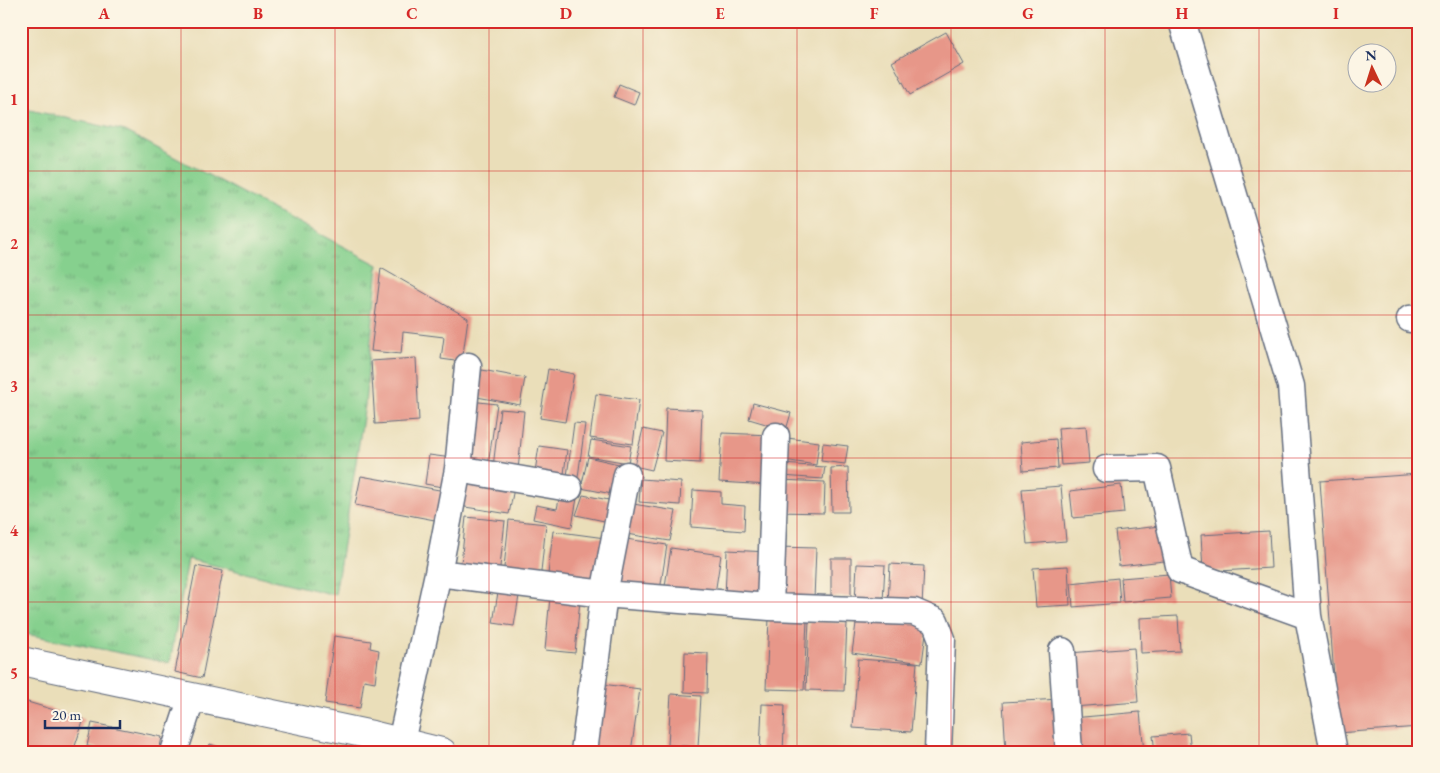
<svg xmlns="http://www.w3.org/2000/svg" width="1440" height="773" font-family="'EB Garamond',serif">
<defs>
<pattern id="grass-tufts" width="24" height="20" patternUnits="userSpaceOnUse" patternTransform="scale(1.25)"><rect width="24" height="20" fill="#86d08e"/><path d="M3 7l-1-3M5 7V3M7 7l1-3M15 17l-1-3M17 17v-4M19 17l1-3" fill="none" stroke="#6da977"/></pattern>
</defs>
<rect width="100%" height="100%" fill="#fcf5e5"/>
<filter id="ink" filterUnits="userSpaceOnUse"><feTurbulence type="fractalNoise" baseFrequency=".02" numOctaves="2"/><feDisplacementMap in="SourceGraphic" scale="10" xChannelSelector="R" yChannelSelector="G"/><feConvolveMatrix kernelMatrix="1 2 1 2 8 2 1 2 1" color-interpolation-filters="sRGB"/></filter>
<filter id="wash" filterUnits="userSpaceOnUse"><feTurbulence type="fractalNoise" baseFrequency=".0096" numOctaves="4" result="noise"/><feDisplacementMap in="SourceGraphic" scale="20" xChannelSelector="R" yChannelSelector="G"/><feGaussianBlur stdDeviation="1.12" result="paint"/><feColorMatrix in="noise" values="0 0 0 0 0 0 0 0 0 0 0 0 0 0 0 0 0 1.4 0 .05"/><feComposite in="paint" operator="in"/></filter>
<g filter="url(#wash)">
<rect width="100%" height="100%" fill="#eadeb9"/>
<path fill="url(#grass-tufts)" stroke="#508076" d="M21,108L125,131L378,265L365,405L335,595L188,559L170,663L21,633Z"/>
<g id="blocks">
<path fill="#e79789" d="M946,32L964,64L910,95L892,62Z
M619,84L639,92L634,105L614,97Z
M381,268L468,318L462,362L441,359L444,337L403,332L401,354L371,351Z
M416,358L419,421L375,424L371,361Z
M548,369L574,374L565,422L540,418Z
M482,370L525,378L520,405L477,397Z
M596,394L639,400L633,444L590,438Z
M470,401L497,404L488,466L462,462Z
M753,403L791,413L786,430L749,419Z
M666,408L702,410L700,463L664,461Z
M500,409L524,411L518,470L493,467Z
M574,423L585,424L577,485L566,484Z
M1086,426L1089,463L1061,465L1058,428Z
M643,429L662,433L652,470L634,466Z
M722,433L771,435L769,485L719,482Z
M787,438L819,442L816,465L784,460Z
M1056,439L1058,468L1023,471L1021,442Z
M591,440L631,446L628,463L588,456Z
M823,443L848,446L845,464L821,461Z
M539,446L567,450L563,482L534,478Z
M429,455L452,458L448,488L425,484Z
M588,457L623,465L617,495L581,488Z
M782,464L825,467L823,479L782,476Z
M848,467L849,512H832L831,468Z
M1419,474V727L1338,733L1320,481Z
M361,476L445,491L440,521L355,505Z
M463,479L514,488L509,514L459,506Z
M641,479L681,482L680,505L639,502Z
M780,480L825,482L824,513L779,512Z
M1121,485L1124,513L1073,518L1070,491Z
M1061,486L1066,541L1027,544L1022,489Z
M693,490L721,492V504L745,506L744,531L691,527Z
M560,495L577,498L572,527L533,519L536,505L557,509Z
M583,495L614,501L609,522L576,515Z
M627,503L676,511L670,541L621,533Z
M466,517L505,521L499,576L460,572Z
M509,520L546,524L540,581L503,577Z
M1160,526L1164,561L1119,566L1115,531Z
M553,531L605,538L598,589L547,583Z
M1269,531L1271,568L1203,572L1201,535Z
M619,538L667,545L659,597L612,590Z
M777,547L816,548L814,599L776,598Z
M671,548L721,555L714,600L664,592Z
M727,550L769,552L767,599L725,597Z
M831,558H851V597H831Z
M857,564L885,565L883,602L855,601Z
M890,564L924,566L922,606L888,604Z
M196,566L223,571L202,678L175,672Z
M1068,566L1070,605L1036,607L1033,568Z
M1169,574L1171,598L1123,602L1121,578Z
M1118,578L1120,603L1073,607L1071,583Z
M499,586L520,590L514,626L493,623Z
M550,597L580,600L575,653L545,650Z
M857,616L927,625L922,663L852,653Z
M1178,616L1180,651L1141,653L1140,618Z
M769,618L807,619L804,690L766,689Z
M809,621L847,623L844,691L806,690Z
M334,636L371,641L370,648L379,650L375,682L364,680L360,708L325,703Z
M1134,648L1138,702L1073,707L1069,653Z
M685,652L708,653L707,693L684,692Z
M858,659L917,663L911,732L853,728Z
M602,684L640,689L631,752H592Z
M671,694L701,696L698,747L668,745Z
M1061,699L1064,752H1006L1003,702Z
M21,700L84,719L73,752H21Z
M762,704L785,705L783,752H760Z
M1140,712L1144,752H1075L1072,718Z
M92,723L162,737L159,752H115L87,746Z
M1189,733L1191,752H1155L1153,736Z
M210,744L230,751V752H207Z"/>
</g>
</g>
<g filter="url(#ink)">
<use href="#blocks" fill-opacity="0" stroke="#636c7e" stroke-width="1"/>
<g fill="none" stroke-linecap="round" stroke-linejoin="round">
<defs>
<path id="minor" d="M1182,21L1291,386L1308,616L1334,752
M1410,319L1419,318
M458,469L569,488
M1106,469L1157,468L1180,570L1308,616
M438,573L604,594L770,607L914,612L935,621L942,639L938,752
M770,607L776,436
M1062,651L1069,752
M401,742L438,573L458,469L468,366
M174,752L192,697
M584,752L604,594L627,475"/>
<path id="tertiary" d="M21,661L372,735L442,752"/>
</defs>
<use href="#minor" stroke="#636c7e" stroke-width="29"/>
<use href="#tertiary" stroke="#636c7e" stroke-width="30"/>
<use href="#minor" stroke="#fff" stroke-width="26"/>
<use href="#tertiary" stroke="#fff" stroke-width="28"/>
</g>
</g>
<path fill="none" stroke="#d62828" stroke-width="1" stroke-opacity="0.55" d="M181,21V752M335,21V752M489,21V752M643,21V752M797,21V752M951,21V752M1105,21V752M1259,21V752M21,171H1419M21,315H1419M21,458H1419M21,602H1419"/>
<rect width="1440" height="773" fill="none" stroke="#fcf5e5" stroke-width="55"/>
<g transform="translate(1372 68) rotate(356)"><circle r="24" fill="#fcf5e5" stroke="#a2a6af"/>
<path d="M0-4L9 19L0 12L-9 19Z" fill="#c8321e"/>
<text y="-8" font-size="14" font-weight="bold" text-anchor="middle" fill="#1b2f5e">N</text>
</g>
<path d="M45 720v8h75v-8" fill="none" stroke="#1b2f5e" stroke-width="2.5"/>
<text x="52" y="720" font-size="15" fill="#1b2f5e" stroke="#fcf5e5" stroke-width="4" paint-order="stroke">20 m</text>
<rect x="28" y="28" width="1384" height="718" fill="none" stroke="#d62828" stroke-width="2"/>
<g font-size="16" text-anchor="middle" font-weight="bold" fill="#d62828">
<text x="104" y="19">A</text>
<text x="258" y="19">B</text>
<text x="412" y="19">C</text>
<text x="566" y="19">D</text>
<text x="720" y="19">E</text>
<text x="874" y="19">F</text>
<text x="1028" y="19">G</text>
<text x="1182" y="19">H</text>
<text x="1336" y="19">I</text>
<text x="14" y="105">1</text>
<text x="14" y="249">2</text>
<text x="14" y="392">3</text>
<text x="14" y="536">4</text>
<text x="14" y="679">5</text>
</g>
</svg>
